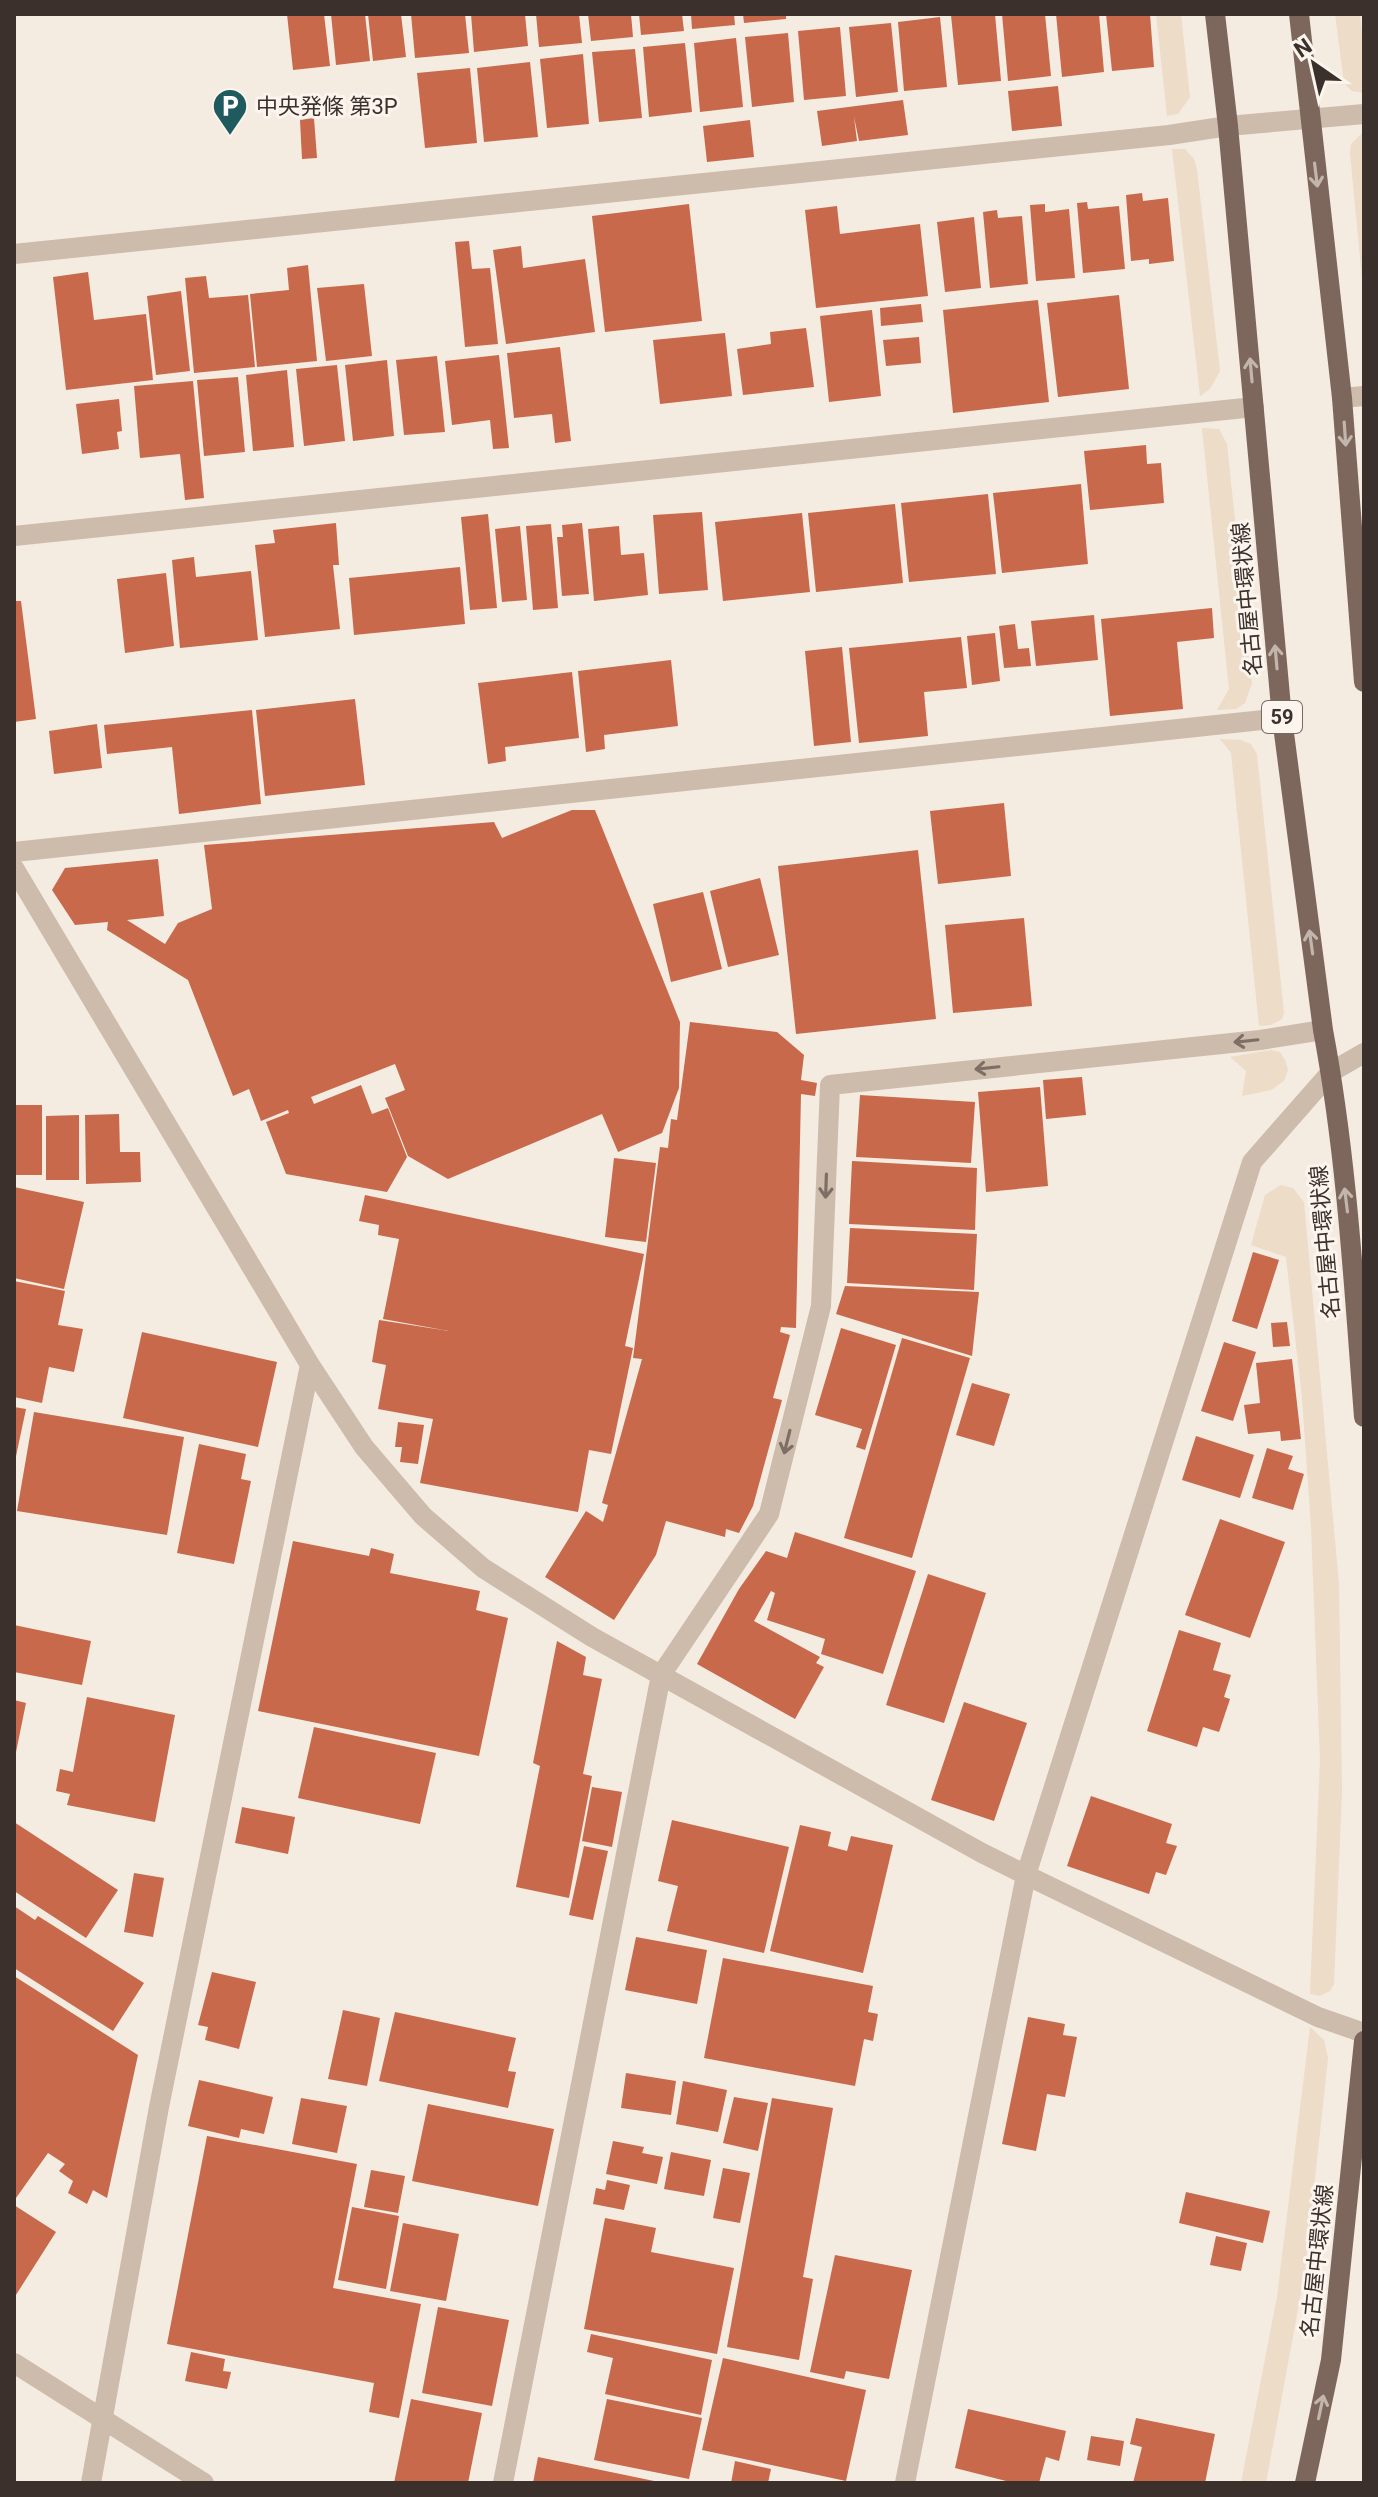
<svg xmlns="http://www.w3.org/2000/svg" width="1378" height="2497" font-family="Roboto,'Noto Sans JP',sans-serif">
<rect width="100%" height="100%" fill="#f4ebe1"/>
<path fill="#ecdcc8" d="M1156,14H1181L1190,97L1178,114L1167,116Z
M1335,14H1360L1364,53V93L1352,91L1344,83Z
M1364,131V299L1350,153L1351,144Z
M1172,149H1185L1194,159L1197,169L1220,371L1210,389L1200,396Z
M1202,428L1219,429L1227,444L1252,683L1245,703L1236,709L1217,710L1229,689Z
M1220,739L1241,740L1251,744L1257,754L1284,1013L1282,1019L1271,1025L1259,1026L1231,753Z
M1271,1050L1280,1052L1285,1060L1288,1070L1284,1081L1271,1090L1242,1096L1246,1071L1230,1057Z
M1281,1185L1293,1188L1304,1202L1339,1584L1342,1791L1334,1984L1330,1991L1320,1996L1310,1994L1320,1760L1311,1527L1302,1398L1286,1257L1251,1245L1265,1195Z
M1310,2027L1324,2040L1328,2058L1305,2271L1266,2483H1241L1277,2297Z"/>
<path fill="#c8694b" d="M287,14H324L330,66L293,70Z
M331,14H365L370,61L336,65Z
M368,14H401L406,57L373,61Z
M411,14H465L469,53L415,58Z
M471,14H525L528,46L474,52Z
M536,14H579L582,43L539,47Z
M588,14H631L633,37L591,41Z
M639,14H682L684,31L641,35Z
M691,14H734L735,25L692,29Z
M743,14H786V19L744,23Z
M995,14L1001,81L958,85L951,15Z
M1002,14H1045L1051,76L1008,81Z
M1056,14H1099L1104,72L1062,77Z
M1106,14H1150L1154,67L1112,71Z
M940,17L947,87L904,91L898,22Z
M891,23L898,92L856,97L849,27Z
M840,27L846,96L804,100L798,31Z
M788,33L794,102L752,107L745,37Z
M736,38L743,107L700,112L694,43Z
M685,43L692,112L649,117L643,47Z
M635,49L642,118L599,122L592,52Z
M583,54L589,124L547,128L540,59Z
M530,62L538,137L484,142L477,68Z
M470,68L477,143L425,148L417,73Z
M1058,86L1062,126L1012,131L1008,91Z
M903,100L908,135L859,141L854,117L857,141L822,146L817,111Z
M314,118L317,158L302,159L300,120Z
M750,120L754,157L707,162L703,126Z
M1142,193L1143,201L1168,198L1174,261L1149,264V259L1131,261L1126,195Z
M1087,202L1088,209L1119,206L1125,269L1083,273L1077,203Z
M689,204L702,321L605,332L592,216Z
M1045,204V212L1069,209L1075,278L1036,281L1030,205Z
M837,206L840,234L920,224L928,296L816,308L805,210Z
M997,210L998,218L1022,216L1028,284L990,288L983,212Z
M974,217L981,288L945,292L937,222Z
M469,241L472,269L490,268L498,344L465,347L455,242Z
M521,246L523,268L585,259L595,332L506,344L493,250Z
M308,265L317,361L257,367L250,294L289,290L287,268Z
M88,272L94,320L146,314L153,380L66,390L53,277Z
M206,276L209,298L248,295L255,367L194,373L185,278Z
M364,284L372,356L326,361L317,288Z
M181,291L190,371L156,375L147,296Z
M1119,295L1129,389L1058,397L1047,303Z
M1038,300L1049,402L953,413L943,310Z
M921,304L923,322L881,326L880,308Z
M872,310L881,396L829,402L820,316Z
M806,328L814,387L743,395L737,349L771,344L770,332Z
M725,333L732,396L660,404L653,340Z
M919,337L921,363L886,366L883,340Z
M560,347L571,441L555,443L552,414L514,418L507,353Z
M499,355L509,448L493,449L490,420L452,425L445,361Z
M437,356L445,432L404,435L396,360Z
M387,360L394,436L353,441L345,365Z
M337,365L345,441L304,446L296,369Z
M287,370L294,447L253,451L246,375Z
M238,377L245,452L204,456L197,380Z
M193,381L204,498L185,500L180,454L140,458L134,386Z
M119,399L122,431L117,432L119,449L82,454L76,404Z
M1146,445L1147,464L1161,463L1164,503L1090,510L1084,451Z
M1081,484L1088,564L1002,573L993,493Z
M988,494L996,574L909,582L901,503Z
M895,504L903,583L816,592L808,513Z
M702,512L708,590L659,594L653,515Z
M802,513L810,592L723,601L715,522Z
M488,514L497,608L470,610L461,517Z
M336,523L339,565H333L340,629L265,637L255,545L275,543L273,530Z
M582,523L589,594L562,596L557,537H563L562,525Z
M551,524L558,608L533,610L526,526Z
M520,526L527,600L502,602L495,529Z
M619,526L621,555L644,553L648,595L594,601L588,529Z
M194,557L196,577L251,571L258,640L180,648L172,560Z
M460,567L465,624L354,635L349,578Z
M166,573L174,646L125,653L117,579Z
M14,601H21L36,719L14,722Z
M1212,608L1214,638L1177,642L1183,709L1110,716L1101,619Z
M1094,615L1098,660L1036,666L1031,621Z
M1015,624L1018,649L1029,648L1031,666L1004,668L999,626Z
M995,633L1000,681L972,685L967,636Z
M961,637L967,688L924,692L928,736L859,743L849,648Z
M842,647L851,742L814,746L805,651Z
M671,660L678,726L604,735L605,749L586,752L578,671Z
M572,672L579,738L505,747L506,761L488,764L478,683Z
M355,699L365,785L265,796L256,710Z
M252,710L261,804L179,814L172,747L107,754L104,725Z
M97,724L102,768L54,774L49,731Z
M1004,803L1011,876L938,884L930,811Z
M572,810H595L680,1022L679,1088L662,1133L618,1152L602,1114L448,1179L408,1156L385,1098L405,1090L395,1064L311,1097L314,1104L361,1085L372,1114L388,1108L407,1157L387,1192L286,1174L266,1122L289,1113L288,1110L261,1121L249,1089L233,1096L188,980L107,930L108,922L75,925L52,890L65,868L158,859L164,916L127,920L165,944L178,923L212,909L204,845L494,822L502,838Z
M918,850L936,1019L796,1034L778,866Z
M760,878L779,955L728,967L710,891Z
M703,892L722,969L671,982L653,904Z
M1024,918L1032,1006L953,1013L945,925Z
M690,1022L777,1032L804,1055L801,1080L817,1083L815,1096L801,1094L796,1328L781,1327L780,1332L790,1335L773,1398L782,1400L753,1506L739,1533L726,1529L725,1537L666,1521L656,1555L614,1620L545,1577L586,1511L603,1522L608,1505L602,1503L642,1359L633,1358L660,1147L668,1148L671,1119L677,1120Z
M1082,1077L1086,1115L1046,1119L1043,1080Z
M1040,1087L1048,1186L986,1192L978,1092Z
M860,1095L975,1102L971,1163L856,1157Z
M14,1105H42V1175H14Z
M119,1114L120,1152H140L141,1182L86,1184L85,1115Z
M79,1115V1180H46V1116Z
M614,1158L656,1163L646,1242L605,1237Z
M852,1161L977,1168L975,1230L849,1224Z
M14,1187L84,1202L64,1289L14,1278Z
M365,1195L644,1254L625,1346L633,1348L611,1454L589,1450L578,1512L420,1483L433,1419L378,1409L386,1365L372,1362L379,1320L449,1331L383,1319L399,1239L378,1235L379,1225L359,1221Z
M850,1228L977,1234L974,1290L847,1283Z
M1253,1252L1279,1260L1257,1329L1232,1321Z
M14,1281L65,1291L58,1325L83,1329L74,1372L49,1367L42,1403L14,1397Z
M845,1286L979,1292L972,1356L836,1314Z
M1287,1322L1290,1346L1273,1347L1271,1323Z
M841,1328L896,1345L865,1450L856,1447L862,1429L815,1415Z
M142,1332L277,1362L258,1447L123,1418Z
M902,1338L970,1358L912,1558L844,1538Z
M1224,1342L1256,1352L1233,1421L1201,1411Z
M1292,1359L1301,1439L1281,1441L1280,1431L1248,1434L1244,1405L1260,1403L1256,1363Z
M972,1383L1010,1394L994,1446L956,1435Z
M14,1407L26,1409L15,1461H14Z
M34,1412L184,1437L167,1535L17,1511Z
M398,1422L424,1425L418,1464L400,1462L402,1447H395Z
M1196,1436L1254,1455L1240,1498L1182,1480Z
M199,1444L246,1454L241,1479L251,1481L234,1564L177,1553Z
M1267,1448L1293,1456L1288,1469L1304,1474L1293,1510L1252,1498Z
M1220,1519L1285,1542L1250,1638L1185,1615Z
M795,1532L916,1571L883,1674L821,1654L825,1639L767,1620L775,1593L771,1591L754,1621L820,1657L816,1663L824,1667L795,1719L697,1664L739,1589L766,1551L787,1558Z
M293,1541L369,1556L371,1548L394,1554L390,1573L480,1591L476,1610L508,1618L479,1756L258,1711Z
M928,1574L986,1593L944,1723L886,1705Z
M14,1625L91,1641L82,1685L14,1672Z
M1179,1630L1221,1643L1213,1670L1231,1675L1224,1697L1230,1699L1219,1732L1203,1727L1197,1747L1147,1731Z
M557,1641L586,1657L583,1675L602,1679L583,1774L592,1776L569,1898L516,1887L540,1766L533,1763Z
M87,1697L175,1715L155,1822L67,1805L70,1794L56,1791L60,1769L73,1772Z
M14,1700L26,1703L15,1757H14Z
M964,1702L1027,1723L994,1821L931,1800Z
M314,1727L436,1753L420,1824L298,1798Z
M592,1787L622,1792L612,1847L582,1841Z
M1091,1796L1172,1824L1166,1843L1177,1846L1166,1875L1156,1872L1149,1894L1067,1866Z
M242,1807L295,1817L288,1854L235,1843Z
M672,1820L789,1847L764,1953L667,1931L678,1886L658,1881Z
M14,1822L118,1890L86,1938L14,1891Z
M800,1825L831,1832L828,1846L847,1851L851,1836L893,1845L863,1973L770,1951Z
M584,1846L608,1851L593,1920L569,1915Z
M134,1873L164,1878L153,1937L124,1932Z
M14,1906L35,1920L38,1916L144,1983L113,2031L14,1968Z
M636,1937L707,1950L697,2004L625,1990Z
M723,1958L873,1986L868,2012L878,2014L873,2041L864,2039L855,2086L704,2058Z
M212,1972L256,1982L239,2049L205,2040L208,2027L198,2025Z
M14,1976L138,2055L107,2198L93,2190L87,2204L68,2193L73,2181L59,2171L65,2164L48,2153L16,2198L14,2196Z
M343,2010L380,2018L367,2086L328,2079Z
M395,2012L516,2038L508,2071L516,2072L508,2108L379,2081Z
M1028,2017L1065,2024L1063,2035L1077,2037L1065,2097L1047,2094L1036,2151L1002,2144Z
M626,2073L676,2081L671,2115L621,2108Z
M199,2080L273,2097L264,2134L241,2129L239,2138L188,2126Z
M683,2081L727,2090L718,2132L676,2124Z
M734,2097L768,2103L758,2151L723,2143Z
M301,2098L347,2106L337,2153L292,2144Z
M772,2098L833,2108L803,2277L813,2279L799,2360L727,2347Z
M428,2104L554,2129L538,2206L412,2181Z
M207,2136L357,2164L333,2288L421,2304L399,2418L369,2412L374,2383L167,2344Z
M613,2141L644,2147L642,2153L663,2157L657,2184L606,2174Z
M671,2152L711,2160L704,2196L664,2189Z
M723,2168L750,2173L740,2223L713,2218Z
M371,2170L405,2176L398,2213L364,2207Z
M607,2180L630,2185L624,2210L593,2204L596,2188L605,2190Z
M1186,2192L1270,2211L1263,2243L1179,2223Z
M14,2205L56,2232L14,2298Z
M352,2207L399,2216L386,2289L338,2280Z
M605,2218L656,2228L651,2252L734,2268L717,2354L584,2329Z
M403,2223L459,2234L446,2301L390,2291Z
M1216,2236L1247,2243L1241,2271L1210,2265Z
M835,2255L912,2270L889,2379L846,2371L844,2379L810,2372Z
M438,2307L509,2320L492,2406L422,2393Z
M591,2334L712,2360L701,2415L605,2394L613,2358L587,2352Z
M191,2352L225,2359L223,2371L231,2372L227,2389L185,2381Z
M723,2358L866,2390L846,2481L702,2450Z
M411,2399L482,2413L468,2483H394Z
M607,2399L702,2418L689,2479L594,2460Z
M968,2409L1066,2431L1059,2461L1046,2457L1039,2483H1014L955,2468Z
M1136,2418L1215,2434L1205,2483H1133L1142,2447L1130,2444Z
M1091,2436L1124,2441L1120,2466L1087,2460Z
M538,2457L659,2482L658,2483H533Z
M735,2461L771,2469L768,2483H731Z"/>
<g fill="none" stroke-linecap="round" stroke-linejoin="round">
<path stroke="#cdbbac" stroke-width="20" d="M14,254L1169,135L1228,126L1364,114
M1342,398L1364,396
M14,536L1254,407
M14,852L1282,718
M14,868L310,1365L364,1447L423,1516L483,1568L592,1637L982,1853L1026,1875L905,2483
M1364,1053L1331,1072L1252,1162L1026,1875L1318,2017L1364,2033
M14,2363L204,2483
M91,2483L159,2107L310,1365
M503,2483L661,1675L769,1514L821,1306L830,1085L1260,1040L1323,1030"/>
<path stroke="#7d675c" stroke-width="20" d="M1215,14L1228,126L1282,718L1323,1030C1347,1157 1354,1288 1364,1417
M1299,14L1342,398L1364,682
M1305,2483L1331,2360L1364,2041"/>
</g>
<defs><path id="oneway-shaft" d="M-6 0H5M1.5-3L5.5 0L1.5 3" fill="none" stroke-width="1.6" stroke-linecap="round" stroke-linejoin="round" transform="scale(2)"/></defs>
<g stroke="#c2b5ac">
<use href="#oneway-shaft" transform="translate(1316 175) rotate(83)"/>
<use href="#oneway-shaft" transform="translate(1251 370) rotate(-95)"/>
<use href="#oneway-shaft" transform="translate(1345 434) rotate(86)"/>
<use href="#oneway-shaft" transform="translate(1276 657) rotate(-95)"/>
<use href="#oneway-shaft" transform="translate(1311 942) rotate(-98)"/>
<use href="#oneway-shaft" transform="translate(1346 1200) rotate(-97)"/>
<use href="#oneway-shaft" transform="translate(1321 2407) rotate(-78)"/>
</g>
<g stroke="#7d6f65">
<use href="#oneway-shaft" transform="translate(1246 1041) rotate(174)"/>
<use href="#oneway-shaft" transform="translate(987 1068) rotate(174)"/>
<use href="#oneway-shaft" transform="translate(826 1186) rotate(92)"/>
<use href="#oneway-shaft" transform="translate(787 1442) rotate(104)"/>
</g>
<defs>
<symbol id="parking-pin" viewBox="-11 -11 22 30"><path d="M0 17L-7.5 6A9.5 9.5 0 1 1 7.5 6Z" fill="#1f5a5e" stroke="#fbf5ee"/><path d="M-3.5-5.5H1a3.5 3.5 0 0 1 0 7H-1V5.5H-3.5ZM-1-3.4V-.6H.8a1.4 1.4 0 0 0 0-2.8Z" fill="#fff"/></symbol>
</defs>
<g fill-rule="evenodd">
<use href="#parking-pin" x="210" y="86" width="40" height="54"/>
</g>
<g text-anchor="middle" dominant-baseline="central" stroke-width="6" stroke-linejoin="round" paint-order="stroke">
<rect fill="#fbf5ee" stroke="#756b66" stroke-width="2" x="1262" y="701" width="40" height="32" rx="6"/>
<g font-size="20" font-weight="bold" fill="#3b302b">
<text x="1282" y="717">59</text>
</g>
<g font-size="22" fill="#3b302b" stroke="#fbf5ee" text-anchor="start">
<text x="256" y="106">中央発條 第3P</text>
</g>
<g font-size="22" fill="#3b302b" stroke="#fbf5ee">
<text transform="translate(1247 599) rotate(-95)">名古屋中環状線</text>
<text transform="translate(1325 1242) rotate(-95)">名古屋中環状線</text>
<text transform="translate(1317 2261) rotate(-84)">名古屋中環状線</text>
</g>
</g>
<rect width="1378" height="2497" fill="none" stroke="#3b302b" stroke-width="32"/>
<g transform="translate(1314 64) rotate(326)" stroke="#fbf5ee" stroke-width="6" paint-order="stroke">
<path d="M0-6L14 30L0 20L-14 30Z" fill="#3b302b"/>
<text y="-12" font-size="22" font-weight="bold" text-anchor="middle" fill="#3b302b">N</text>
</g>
</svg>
